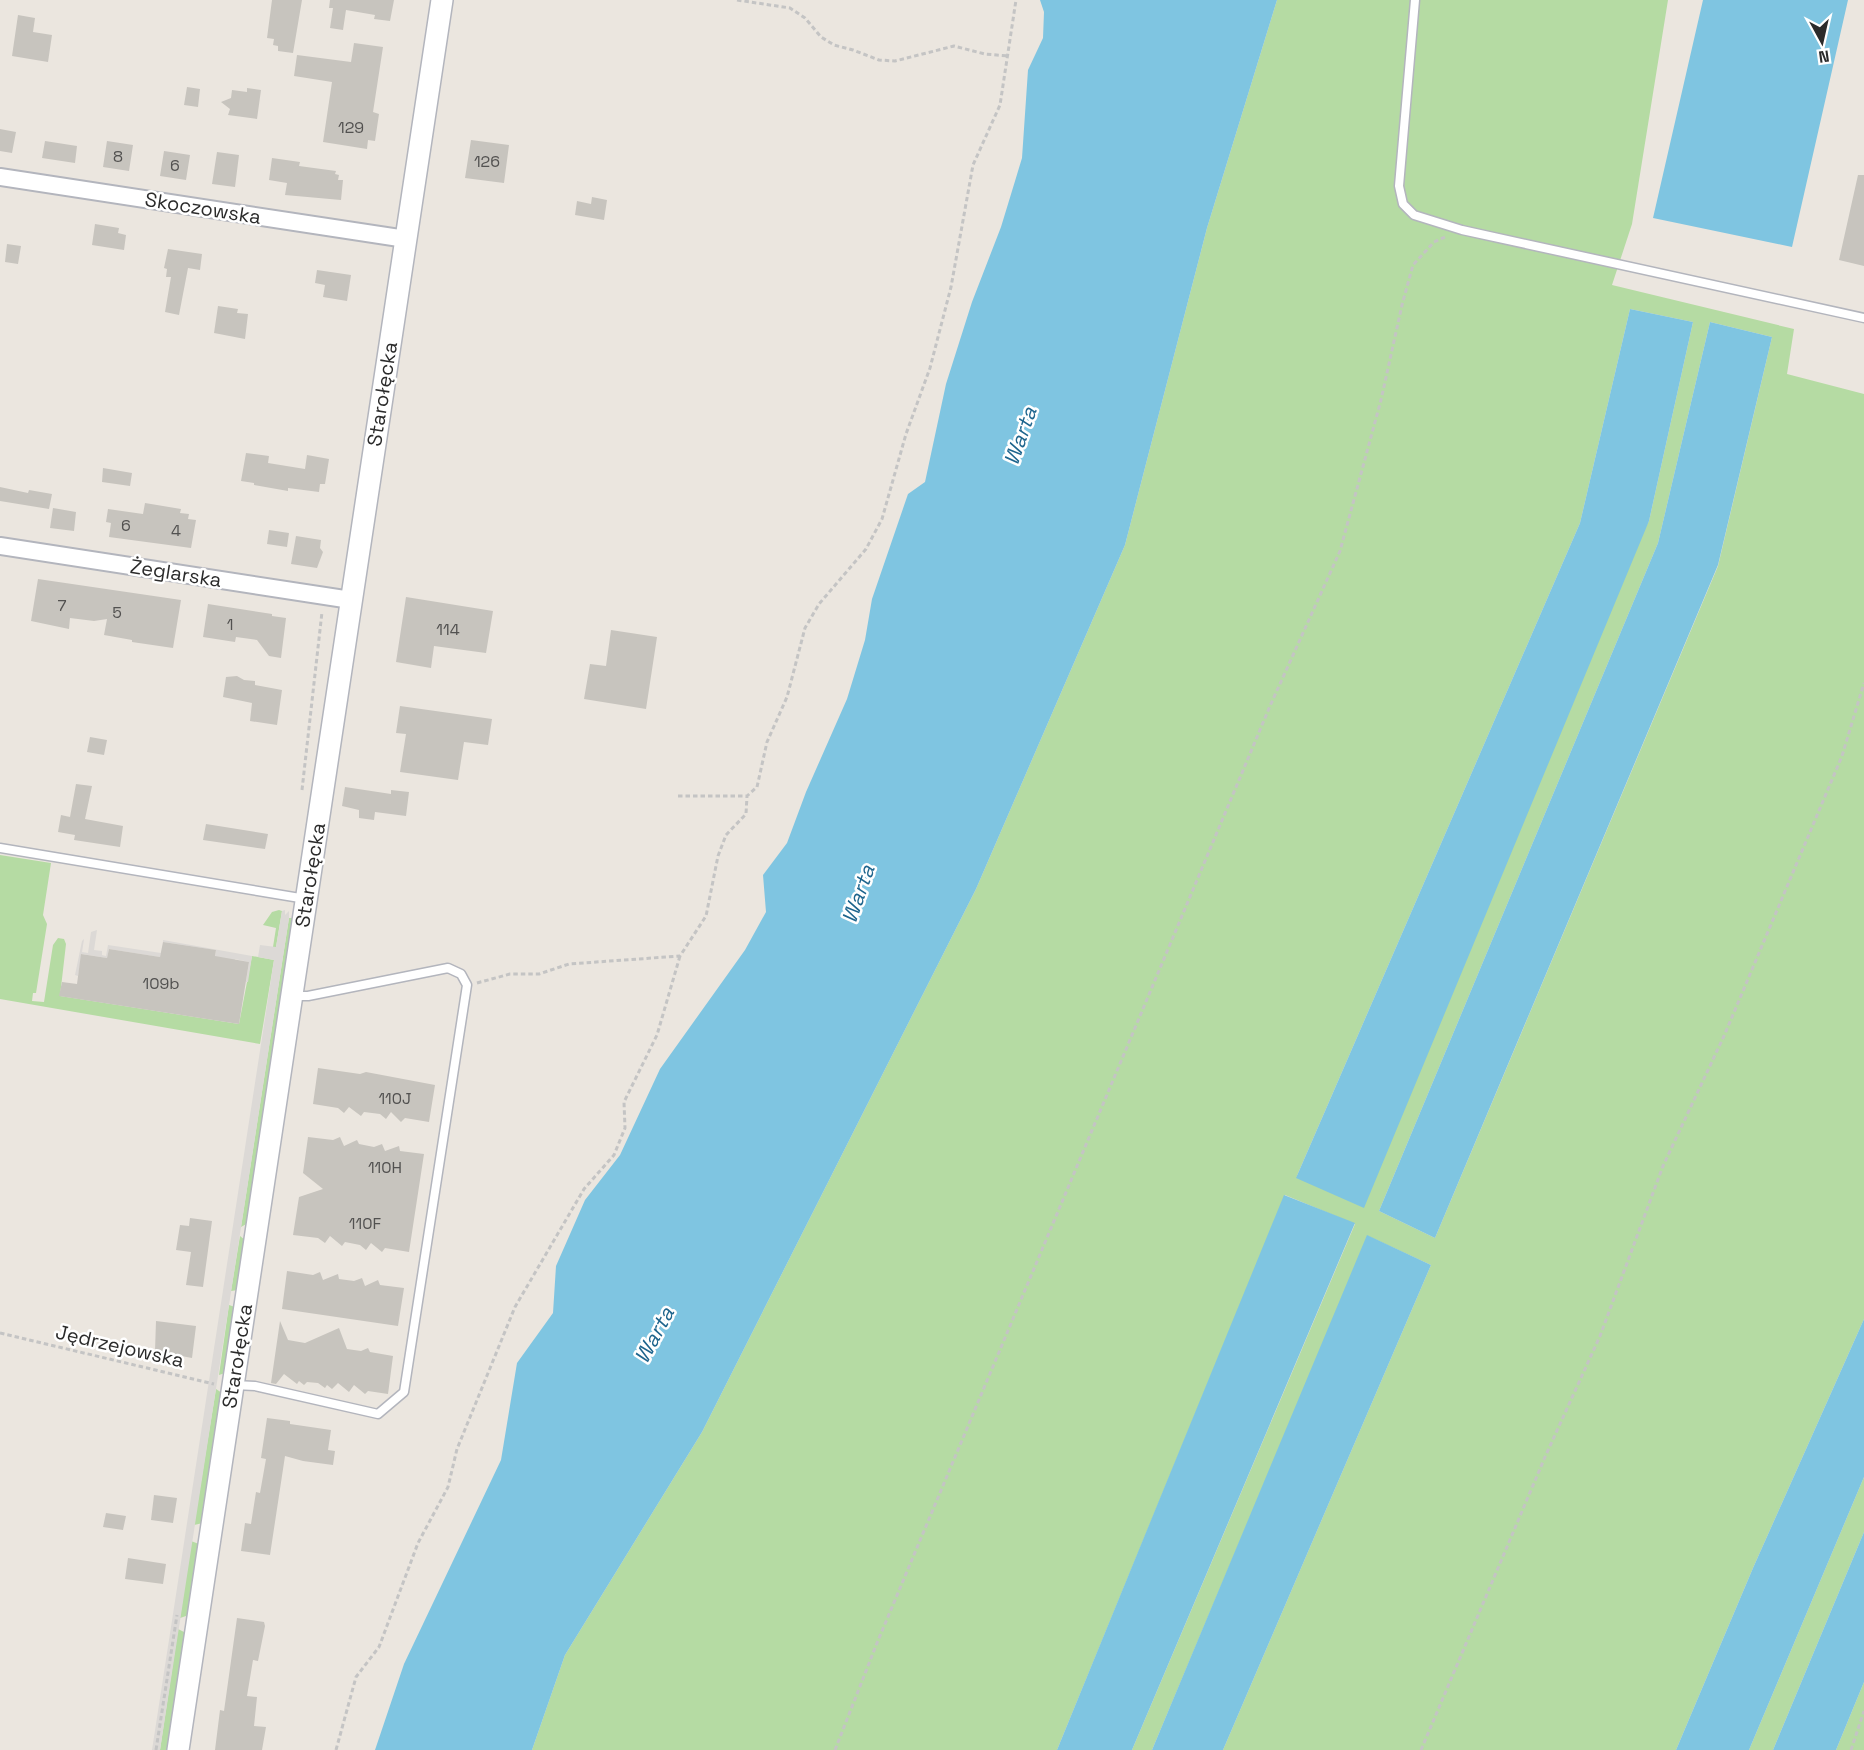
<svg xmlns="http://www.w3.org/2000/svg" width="1864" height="1750" font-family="'Space Grotesk',sans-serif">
<rect width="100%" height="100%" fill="#ebe6df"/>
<path fill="#b5dba3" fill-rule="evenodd" d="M1277,0H1668L1632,224L1612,285L1794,329L1787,374L1864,394V1319L1753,1568L1676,1750H1223L1431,1265L1368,1236L1152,1750H1132L1355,1224L1285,1195L1057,1750H532L565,1655L702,1432L976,889L1125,545L1207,228ZM1630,309L1693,322L1649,521L1296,1178L1580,523ZM1710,322L1772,337L1718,566L1435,1238L1379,1211L1658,543Z
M0,855L51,863L43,915L47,924L36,993H33L32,1001L44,1002L53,945L58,938L64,939L66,944L60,996L239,1024L252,956L274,960L260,1044L0,999Z
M279,910L282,911L276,947H273L276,928L263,925L272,912Z
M289,918H293L248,1223L241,1227Z
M240,1236L245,1240L238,1290L231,1291Z
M229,1305L235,1307L225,1373L219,1375Z
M216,1389L222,1393L203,1523L194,1525Z
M1864,1477V1532L1773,1750H1749Z
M191,1541L199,1544L189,1615L180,1618Z
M178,1629L186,1633L169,1750H160Z
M1864,1682V1750H1836Z"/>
<path fill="#dcd9d6" d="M285,910V915L289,911V918L160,1750H152L274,960L258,957L260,945L276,947L282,911Z
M97,930L94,950L102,951V955L106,956L108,945L161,953L160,957L109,949L107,958L82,954L78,976L75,975L82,941L84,939L82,952L88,953L91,932Z
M163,940L252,956L248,982H246L249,962L235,959L233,968L214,965L216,950L163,942Z"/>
<path fill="#7fc5e1" d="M1040,0H1277L1207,228L1125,545L976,889L702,1432L565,1655L532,1750H375L404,1664L501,1460L517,1363L553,1313L556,1266L585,1200L620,1155L660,1069L745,950L766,912L763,875L787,843L806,792L847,699L865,640L872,599L908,494L925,482L946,384L972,302L1001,227L1022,158L1028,70L1043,38L1044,12Z
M1703,0H1848L1792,247L1653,218Z
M1630,309L1693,322L1649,521L1364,1208L1296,1178L1580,523Z
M1710,322L1772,337L1718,565L1435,1238L1379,1211L1658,543Z
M1284,1195L1355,1223L1132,1750H1057Z
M1367,1235L1431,1265L1223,1750H1152Z
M1864,1319V1477L1749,1750H1676L1753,1568Z
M1864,1532V1682L1836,1750H1773Z"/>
<path fill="#c7c4be" d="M272,0H302L293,53L278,51V46L273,45L274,39L267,38Z
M330,0H394L390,21L374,19L375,15L346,10L343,30L330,28L333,8H329Z
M18,15L35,18L33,32L52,35L48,62L12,56Z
M354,43L383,47L373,112L379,114L375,141L368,140L367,149L323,142L332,82L294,76L297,55L351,62Z
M187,87L200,89L198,107L184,105Z
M247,88L261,90L257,119L228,115L230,109L221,102L231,98L232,90L247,92Z
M0,129L16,132L12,153L0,151Z
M471,140L509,145L504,183L465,178Z
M45,141L77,146L75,163L42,158Z
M107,141L133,145L129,171L103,167Z
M164,151L190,155L186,180L160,176Z
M217,152L239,155L235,187L212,184Z
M272,158L300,162L299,166L336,171L335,174L339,175L338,180H343L341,200L285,195L287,183L269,180Z
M1858,175H1864V266L1839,260Z
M592,197L607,200L604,220L575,215L577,201L591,204Z
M95,224L119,228L118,233L126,235L124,250L92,245Z
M7,244L21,246L18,264L5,262Z
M168,249L202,254L200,270L188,268L179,315L165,312L171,277H166L167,269L164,268Z
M317,270L351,275L347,301L323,297L325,285L315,283Z
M218,306L238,309L237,313L248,314L245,339L214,333Z
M246,453L269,456L268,463L305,469L307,455L329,459L325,484H320L319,492L288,488V491L254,485V483L241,481Z
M103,468L132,473L130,486L102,482Z
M0,487L28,493L29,490L52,494L49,509L0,501Z
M145,503L181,509L180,513L189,514L188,519L196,520L191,548L109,537L111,523L106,522L108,509L143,514Z
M53,508L76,512L74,531L50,528Z
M269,530L289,533L287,547L267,544Z
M296,536L321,540L320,548L323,552L317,568L291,564Z
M38,579L181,600L173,648L132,642V640L104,635L107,619L94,621L70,618L69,629L31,621Z
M406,597L493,611L486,653L434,646L431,668L396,662Z
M208,604L272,614V616L286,618L281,658L269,656L257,640L236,637L235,642L203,637Z
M611,630L657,637L646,709L584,699L590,664L606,666Z
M237,676L244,680L255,681V685L282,690L277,725L250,721L252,703L223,697L226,677Z
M400,706L492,719L488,745L464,742L458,780L400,772L406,734L396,733Z
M90,737L107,740L104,755L87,752Z
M76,784L92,786L85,819L123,826L120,847L74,840L75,835L58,832L61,815L70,817Z
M345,787L391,794V790L409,792L406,816L375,812L374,820L359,818V810L342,806Z
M206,824L268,834L265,849L203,840Z
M163,942L216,950L215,956L249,962L239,1024L59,996L62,982L77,984L81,954L107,958L109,949L160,957Z
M318,1068L360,1074L366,1072L435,1085L429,1122L405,1118L401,1122L391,1112L386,1119L380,1114L364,1112L361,1116L349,1107L344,1113L338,1108L313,1104Z
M308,1137L333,1140L340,1137L344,1146L357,1140L359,1144L374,1147L382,1144L385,1151L399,1146L400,1151L424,1154L409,1252L385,1248L382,1252L371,1243L366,1250L360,1245L345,1242L342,1246L330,1236L325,1243L318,1238L293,1235L299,1197L323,1189L303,1173Z
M190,1218L212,1221L203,1287L186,1285L191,1252L176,1250L180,1225L189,1226Z
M287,1271L313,1275L320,1272L323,1280L338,1274L339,1279L354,1281L362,1278L365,1286L378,1280L380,1285L404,1288L398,1326L282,1309Z
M156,1321L196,1326L192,1358L155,1351Z
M280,1321L288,1340L305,1343L339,1328L347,1349L361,1351L368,1348L370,1352L393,1356L388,1394L368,1391L365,1394L354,1385L349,1392L338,1383L332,1389L327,1385L325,1388L318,1383L307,1382L304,1385L299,1381L297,1384L284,1374L276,1384L271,1383Z
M267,1418L290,1421V1424L331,1430L328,1450L335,1451L333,1465L303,1461L285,1456L270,1555L241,1551L245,1523L251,1524L256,1492L260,1493L266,1459L261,1458Z
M154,1495L177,1498L173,1523L151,1520Z
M106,1513L126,1516L123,1530L103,1527Z
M128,1558L166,1564L163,1584L125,1579Z
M237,1618L264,1622L265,1626L258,1661L253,1660L247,1696L257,1697L254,1726L266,1727L262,1750H215L220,1710L224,1711Z"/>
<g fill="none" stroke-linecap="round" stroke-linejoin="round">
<defs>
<path id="service" d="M1415,0L1399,186L1403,204L1414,215L1462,230L1864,318
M0,848L306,899
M234,1385L255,1386L378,1414L404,1392L467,985L461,974L448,968L308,996H292"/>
<path id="minor" d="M0,177L406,239
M0,546L351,600"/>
<path id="tertiary" d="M178,1750L442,0"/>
</defs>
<use href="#service" stroke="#b3b5bd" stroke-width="11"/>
<use href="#minor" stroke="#b3b5bd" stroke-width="20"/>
<use href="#tertiary" stroke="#b3b5bd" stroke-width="24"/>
<path stroke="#c4c4c4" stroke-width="3" stroke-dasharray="4.5 3" stroke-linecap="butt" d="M737,0L790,8L805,18L821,37L834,45L853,50L879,60L895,61L954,46L985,54L1008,56
M302,790L322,612
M678,796H747L757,787L767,742L787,697L805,628L819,604L866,549L882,519L906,434L930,368L951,287L973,165L1000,105L1016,0
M477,983L510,974H539L569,964L680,956L706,916L718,856L726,835L746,814L747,796
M0,1333L214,1384
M156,1750L177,1615
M336,1750L356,1677L379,1647L418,1543L448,1487L457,1449L515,1307L584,1189L614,1155L625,1128L624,1102L657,1035L680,956
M835,1750L877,1643L1270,706L1340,551L1381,400L1402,305L1413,265L1434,242L1445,237
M1421,1750L1545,1457L1600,1336L1663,1166L1724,1036L1842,756L1864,683
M1851,1750L1864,1711"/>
<use href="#service" stroke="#fff" stroke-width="8"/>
<use href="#minor" stroke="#fff" stroke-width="16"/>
<use href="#tertiary" stroke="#fff" stroke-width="21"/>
</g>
<g text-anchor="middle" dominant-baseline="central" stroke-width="5" stroke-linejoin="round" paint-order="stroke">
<g font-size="16" fill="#525150">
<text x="351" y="127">129</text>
<text x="118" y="156">8</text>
<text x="487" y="161">126</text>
<text x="175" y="165">6</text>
<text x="126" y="525">6</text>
<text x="176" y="530">4</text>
<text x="62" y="605">7</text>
<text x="117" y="612">5</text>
<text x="230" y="624">1</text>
<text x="448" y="629">114</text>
<text x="161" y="983">109b</text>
<text x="395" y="1098">110J</text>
<text x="385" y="1167">110H</text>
<text x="365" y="1223">110F</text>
</g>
<g font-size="20" fill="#2b2b2b" stroke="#fff">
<text transform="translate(203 208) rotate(9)">Skoczowska</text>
<text transform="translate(382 394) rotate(-81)">Starołęcka</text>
<text transform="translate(176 573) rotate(9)">Żeglarska</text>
<text transform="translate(310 875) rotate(-81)">Starołęcka</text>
<text transform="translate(120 1346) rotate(13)">Jędrzejowska</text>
<text transform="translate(237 1356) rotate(-81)">Starołęcka</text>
</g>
<g font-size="21" font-style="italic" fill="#1e658d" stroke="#fff">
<text transform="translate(1020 436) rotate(-71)">Warta</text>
<text transform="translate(858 894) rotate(-71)">Warta</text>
<text transform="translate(654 1335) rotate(-62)">Warta</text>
</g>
</g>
<g transform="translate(1822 42) rotate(172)" stroke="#ffffff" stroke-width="4.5" paint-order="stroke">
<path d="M0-4.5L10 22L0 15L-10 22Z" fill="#2b2b2b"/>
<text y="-9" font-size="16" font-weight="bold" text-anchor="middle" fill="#2b2b2b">N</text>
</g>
</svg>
